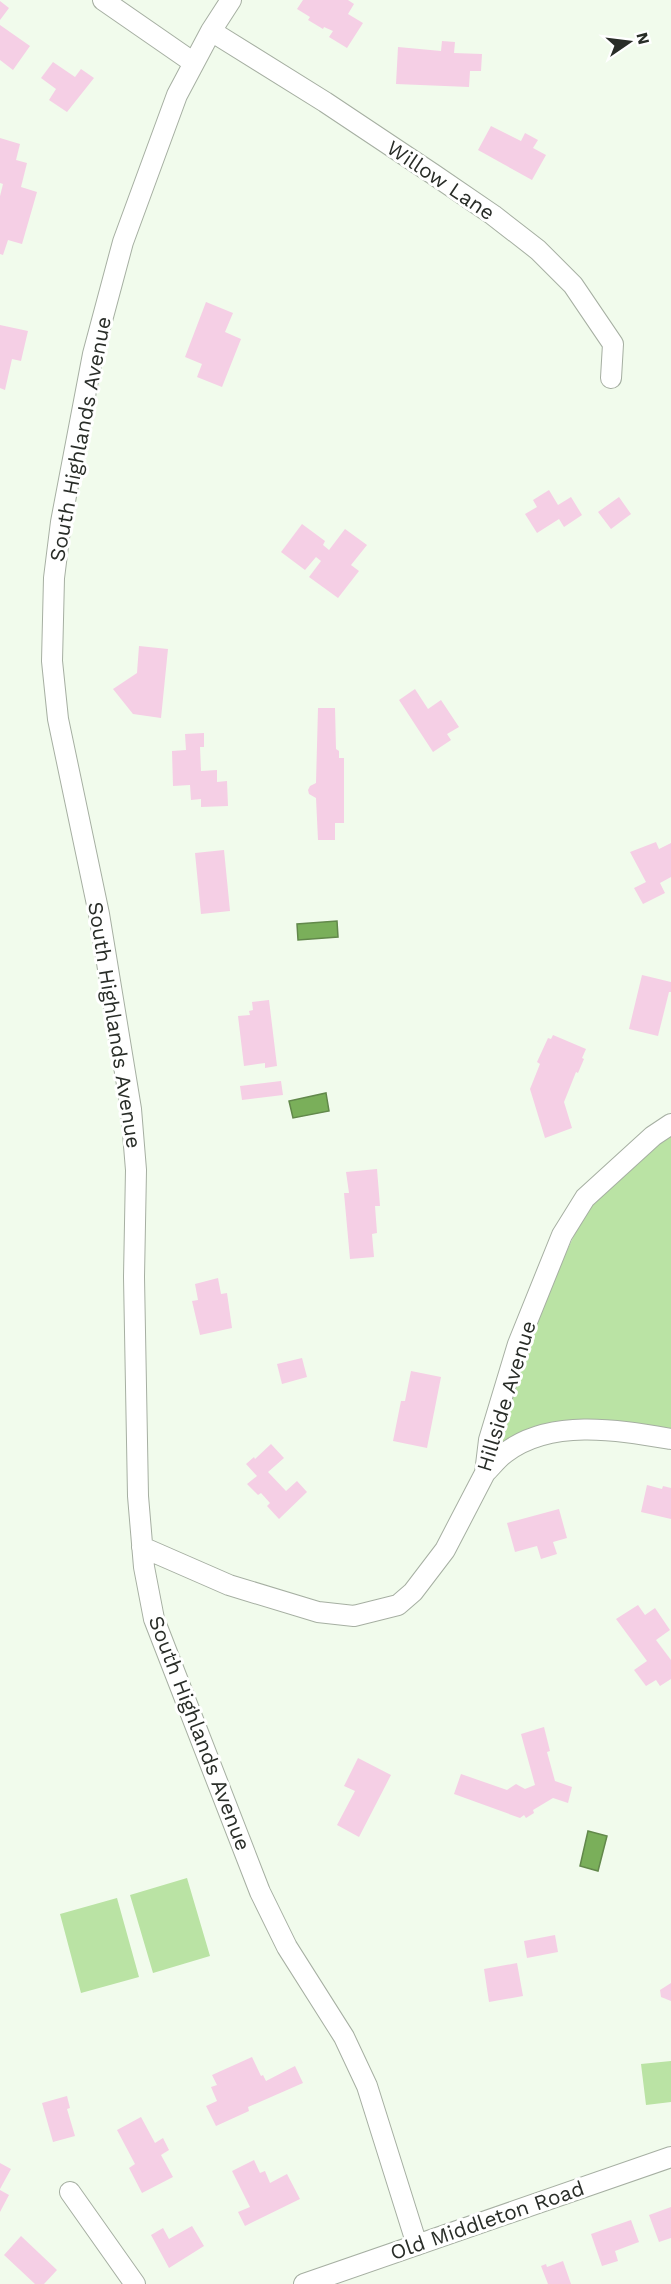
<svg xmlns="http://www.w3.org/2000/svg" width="671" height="2284" font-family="'Work Sans',sans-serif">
<rect width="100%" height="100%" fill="#f1fbec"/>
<path fill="#bae3a4" d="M671,1134V1428L568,1422L494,1455L531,1326L591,1200L634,1160Z
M187,1878L210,1956L153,1973L130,1895Z
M117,1898L139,1977L81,1993L60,1914Z
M671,2061V2102L646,2105L641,2064Z"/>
<path fill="#7aaf5a" stroke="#62884b" stroke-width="1.5" d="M337,921L338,937L298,940L297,924Z
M326,1093L329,1111L293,1118L289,1101Z
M588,1831L607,1836L598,1871L580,1866Z"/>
<path fill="#f5cfe5" d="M303,0H348L354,4L348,14L363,23L347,48L329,37L333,31L324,27L323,29L308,20L310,17L297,9Z
M0,1L9,8L0,20Z
M0,25L30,46L13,70L0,60Z
M442,41L455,42L454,53L482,54L481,71H470L469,87L396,84L398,47L441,51Z
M53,62L75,77L81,69L94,78L67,112L49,100L56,89L41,78Z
M491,126L521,141L525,133L538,140L533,148L546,155L532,180L478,150Z
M0,138L20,144L16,160L27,163L21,187L37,192L22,244L8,240L3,255L0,254V196L3,184L0,183Z
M206,302L233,313L225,332L241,339L222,387L197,377L202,364L185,357Z
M0,325L28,331L21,361L12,359L5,390L0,388Z
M549,490L558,505L571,497L582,515L564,527L559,519L537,533L525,514L537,507L533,500Z
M619,497L631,514L611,529L598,512Z
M302,524L325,541L323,545L329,550L345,529L367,545L351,565L359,571L338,598L309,577L321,561L316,557L305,570L281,552Z
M139,646L168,649L161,718L133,714L113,689L137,673Z
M415,689L428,709L441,700L459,727L447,734L451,740L433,752L399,700Z
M318,708H335L336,749L339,751V758H344V823H335V840H318L316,798L309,794L308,790L310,786L316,783Z
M204,733V747H200L201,771L217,770V782L227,781L228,806L201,807V799L191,800L190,785L173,786L172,751L186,750L185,734Z
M656,842L659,849L671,843V877L660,883L665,893L643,904L634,888L646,882L630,852Z
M224,850L230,911L201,914L195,853Z
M642,975L671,982V992H669L658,1036L629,1029Z
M269,1000L277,1066L265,1068V1063L244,1066L238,1016L250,1015L249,1011L253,1010L252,1002Z
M553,1035L586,1049L582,1058L584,1059L578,1073L576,1072L564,1102L572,1128L545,1138L530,1089L540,1064L537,1062L548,1038L551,1039Z
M281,1081L283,1095L242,1100L240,1086Z
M377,1169L380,1206H375L377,1233L372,1234L374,1257L350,1259L344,1193H349L346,1172Z
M218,1278L221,1294L227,1293L232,1328L200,1335L192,1301L198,1300L195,1284Z
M302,1358L307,1377L282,1384L277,1364Z
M411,1371L441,1377L427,1448L393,1441L401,1401H405Z
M271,1444L284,1458L268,1472L286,1491L297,1481L307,1492L279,1519L267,1506L270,1503L261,1493L258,1495L247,1484L257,1476L246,1464L254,1457L255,1459Z
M647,1485L662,1489L663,1486L671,1488V1519L641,1512Z
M559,1509L567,1538L553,1542L557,1554L541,1559L537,1546L515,1552L507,1523Z
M638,1605L645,1615L655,1608L670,1630L656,1640L671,1660V1679L660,1686L656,1680L646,1686L634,1670L647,1661L616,1619Z
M544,1727L550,1751L547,1752L555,1781L572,1787L568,1803L553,1798L533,1810L534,1813L526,1818L524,1815L520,1818L454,1794L461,1774L507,1790L516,1784L525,1789L535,1785L521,1734Z
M358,1758L391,1775L359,1837L337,1825L355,1791L344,1786Z
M555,1935L558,1952L527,1958L524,1941Z
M517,1963L523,1996L489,2002L484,1969Z
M671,1983V2001L661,1997L660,1990Z
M252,2057L261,2076L263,2075L266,2081L295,2066L303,2083L248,2107L249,2111L216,2126L206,2106L217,2101L211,2087L217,2085L212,2075Z
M67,2096L70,2108L67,2109L75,2136L53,2142L42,2103Z
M141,2117L155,2143L163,2138L169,2150L161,2155L173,2177L142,2193L129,2168L135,2164L117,2130Z
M254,2160L260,2173L265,2171L270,2183L287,2174L300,2199L245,2226L238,2212L250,2207L232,2171Z
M0,2163L11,2169L0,2189Z
M0,2190L9,2195L0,2212Z
M671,2207V2238L659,2242L649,2215Z
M631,2220L639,2242L615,2251L618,2261L602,2266L591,2234Z
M192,2226L204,2246L169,2268L151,2235L163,2228L169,2239Z
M21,2236L57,2270L44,2284H35L4,2255Z
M563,2261L571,2284H548L541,2266L546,2264L547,2267Z"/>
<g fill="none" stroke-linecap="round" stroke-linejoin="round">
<defs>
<path id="minor" d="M103,0L194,63
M231,0L211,31L177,95L123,242L93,354L61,522L54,578L52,661L58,719L99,914L131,1109L136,1170L134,1277L138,1496L144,1567L154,1619L260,1892L287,1947L344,2037L367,2086L417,2245
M211,31L325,102L433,174L493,215L538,250L573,285L613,344L611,378
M485,1473C492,1466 498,1458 505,1453C551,1418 618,1430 671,1439
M142,1547L229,1585L318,1612L354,1616L398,1605L413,1592L445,1550L485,1473L489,1440L518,1344L562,1235L585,1198L653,1136L671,1124
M70,2192L135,2284
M304,2284L671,2157"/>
</defs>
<use href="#minor" stroke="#a6afa2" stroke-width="22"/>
<use href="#minor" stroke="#fff" stroke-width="20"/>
</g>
<g text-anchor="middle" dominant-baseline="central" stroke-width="6" stroke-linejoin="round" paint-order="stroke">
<g font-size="21" fill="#292d28" stroke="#fff">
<text transform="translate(441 180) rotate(34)">Willow Lane</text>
<text transform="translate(80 439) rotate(-79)">South Highlands Avenue</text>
<text transform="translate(115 1025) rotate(81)">South Highlands Avenue</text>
<text transform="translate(506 1396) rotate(-73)">Hillside Avenue</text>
<text transform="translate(200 1733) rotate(69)">South Highlands Avenue</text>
<text transform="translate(487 2220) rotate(-19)">Old Middleton Road</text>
</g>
</g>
<g transform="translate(629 42) rotate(76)" stroke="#ffffff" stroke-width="4.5" paint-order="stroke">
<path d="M0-4.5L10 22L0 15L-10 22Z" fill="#292d28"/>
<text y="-9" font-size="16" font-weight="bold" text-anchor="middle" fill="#292d28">N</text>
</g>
</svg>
